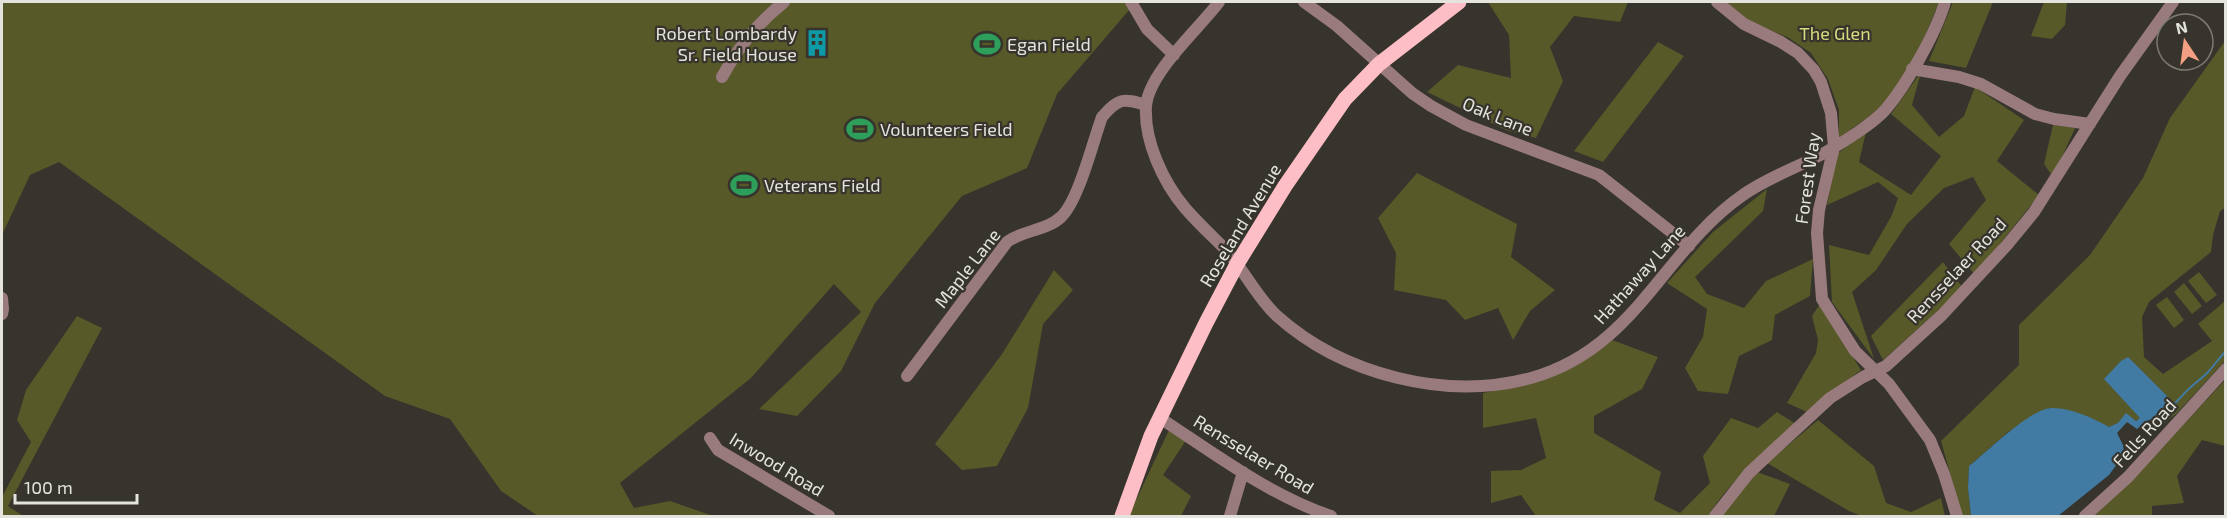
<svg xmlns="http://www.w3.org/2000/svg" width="2227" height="518" font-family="'Exo 2',sans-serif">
<rect width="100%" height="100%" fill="#36342c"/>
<path fill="#575929" d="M2,2H1136L1057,94L1027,168L962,196L875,303L841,371L797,416L759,409L861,312L834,284L751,378L620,483L634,508L670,501L713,516H538L501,491L450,419L385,396L59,162L30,175L2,235Z
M1488,2H1628L1620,22L1574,16L1550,47L1563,81L1536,138L1508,131L1427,92L1458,65L1511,78L1509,35Z
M1726,2H1939C1925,37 1909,75 1883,104C1871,117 1853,127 1839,138V110L1828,79L1811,53L1789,38L1751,22Z
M1953,2H1993L1966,68L1929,61Z
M2044,2H2067L2065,25L2052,39L2031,36Z
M2225,41V208L2220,211L2213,235L2211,252L2149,302L2142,317L2144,357L2163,374L2212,341L2198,324L2225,301V361L2176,414L2159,427L2150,420L2160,414L2104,379L2141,418C2132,424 2119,422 2109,427L2050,408L2008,432L1969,466L1968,488L1971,516H1962L1941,441L2019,365V325L2090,255L2143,178L2170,118Z
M1658,42L1684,56L1603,162L1574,151Z
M1921,72L1912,105L1939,137L1964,116L1975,87L2024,120L1997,161L2039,195L1975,275L1949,244L1986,200L1973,177L1944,188L1907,224L1876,270L1852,292L1874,359L1832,302L1829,245L1869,255L1892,215L1898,198L1878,182L1827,205L1837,154L1866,132L1859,162L1911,195L1941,156L1891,114Z
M2053,125L2075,128L2053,177L2044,164Z
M1417,173L1517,224L1511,257L1555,290L1530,311L1513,340L1498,308L1465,320L1446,300L1394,290L1396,253L1378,218Z
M1767,189L1763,211L1695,277L1707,294L1744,308L1766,281L1813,259L1810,296L1775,315L1772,340L1739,356L1728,394L1698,391L1685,368L1703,337L1707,309L1667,283L1713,232Z
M1943,262L1963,288L1883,360L1871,336Z
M1054,270L1073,290L1043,324L1028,408L997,466L962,470L935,444L1002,354Z
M2199,272L2217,295L2206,303L2188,281Z
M2184,283L2202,306L2192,314L2174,292Z
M2167,297L2184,320L2174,328L2156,305Z
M1820,304L1861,370L1807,412L1787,403L1816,353L1818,340L1812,316Z
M77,316L102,328L8,506L23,516H2V497L31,442L17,420L26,390Z
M1612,340L1658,357L1642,389L1594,416V433L1661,472L1654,500L1680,513L1710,483L1703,456L1731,418L1758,428L1777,412L1796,424C1765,453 1730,480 1708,516H1536L1521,495L1491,503V471L1521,470L1546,458L1536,418L1483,428V393L1529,384L1576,365Z
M2225,380V446L2202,440L2177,476L2184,503L2152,506V516H2094L2132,480Z
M1818,420L1874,466L1886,503L1911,512L1941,498L1945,516H1862L1849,511L1767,463Z
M1170,428L1187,439L1163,475L1191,496L1181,516H1131L1129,515Z
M1757,472L1790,484L1774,516H1721Z"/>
<path fill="#417ba4" d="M2128,357L2170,399C2164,415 2148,419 2137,429L2127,422L2117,433L2123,445L2124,452L2117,464L2109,475L2058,516H1971L1968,488L1969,466C1987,452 2031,408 2052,408C2073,408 2092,418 2109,427L2118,423L2126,413L2136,421L2140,418L2104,379L2121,361Z"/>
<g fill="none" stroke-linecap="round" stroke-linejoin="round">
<path stroke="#417ba4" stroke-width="2" d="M2140,426C2161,423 2168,410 2182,396C2189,387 2199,381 2207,373C2214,366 2219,358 2226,351"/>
<path stroke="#997a7d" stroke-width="12" d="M1131,2L1147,29L1174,55
M1219,2C1198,30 1149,72 1146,106C1144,141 1163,182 1185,208C1197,222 1211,235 1224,248C1244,269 1256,297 1277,316C1343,375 1446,401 1531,378C1636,349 1663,250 1743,195C1768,177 1799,167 1826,152C1842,143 1874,123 1886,109C1907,84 1936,33 1945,2
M1304,2L1337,26L1412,93L1431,106L1466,125L1599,175L1689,246
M1717,2L1744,24L1781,42L1798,53L1814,70L1821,82L1831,113L1834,147L1819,210L1817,233L1822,299L1855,351L1889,384L1930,440L1944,474L1957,516
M1912,69L1959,77L1981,84L2035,114L2054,119L2090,124
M722,77C739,46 757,24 784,2
M2,298L3,309L2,314
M907,376L1007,242C1023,230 1046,231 1061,217C1079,200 1093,141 1102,117C1118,98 1123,98 1146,105
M1160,418C1215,454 1269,495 1331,516
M710,438L718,450L829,516
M1230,516L1243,472
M1715,516L1749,473L1779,445L1830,398L1863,377L1886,366L1942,315L2007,245L2034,212L2120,76L2173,2
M2085,516L2128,477L2226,369"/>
<path stroke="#febec5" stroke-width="15" d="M1122,516L1151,436L1206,323L1237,264L1285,186L1345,99L1379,64L1459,2"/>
</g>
<defs>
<symbol id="building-bare" viewBox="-9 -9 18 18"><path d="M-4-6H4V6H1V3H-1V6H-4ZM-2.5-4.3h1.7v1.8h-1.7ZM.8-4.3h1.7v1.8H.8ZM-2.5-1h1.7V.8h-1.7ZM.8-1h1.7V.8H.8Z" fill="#0f9aa8" stroke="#36342c" stroke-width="2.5" paint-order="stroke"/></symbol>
<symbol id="stadium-bare" viewBox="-9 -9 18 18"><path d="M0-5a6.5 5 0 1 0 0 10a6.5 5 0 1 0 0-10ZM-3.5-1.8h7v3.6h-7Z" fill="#2e9e5b" stroke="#36342c" stroke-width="2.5" paint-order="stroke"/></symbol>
</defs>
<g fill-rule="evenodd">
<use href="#building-bare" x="798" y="24" width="38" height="38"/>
<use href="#stadium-bare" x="968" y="25" width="38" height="38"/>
<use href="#stadium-bare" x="841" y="110" width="38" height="38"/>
<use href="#stadium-bare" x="725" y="166" width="38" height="38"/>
</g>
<g text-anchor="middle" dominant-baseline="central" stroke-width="4.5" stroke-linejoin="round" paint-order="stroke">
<g font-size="18" fill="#e4e3de" stroke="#36342c" text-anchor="start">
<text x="797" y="33" text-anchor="end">Robert Lombardy<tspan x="797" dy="21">Sr. Field House</tspan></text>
<text x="1007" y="44">Egan Field</text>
<text x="880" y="129">Volunteers Field</text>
<text x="764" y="185">Veterans Field</text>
</g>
<g font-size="18" fill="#d7dc7e" stroke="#36342c">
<text x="1835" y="33">The Glen</text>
</g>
<g font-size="18" fill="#e4e3de" stroke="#36342c">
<text transform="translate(1498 116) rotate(22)">Oak Lane</text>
<text transform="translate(1807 178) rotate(-82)">Forest Way</text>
<text transform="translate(1240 225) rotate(-59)">Roseland Avenue</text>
<text transform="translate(967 268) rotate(-52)">Maple Lane</text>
<text transform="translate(1956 270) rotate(-47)">Rensselaer Road</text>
<text transform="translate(1639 274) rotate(-48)">Hathaway Lane</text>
<text transform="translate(2144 433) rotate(-48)">Fells Road</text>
<text transform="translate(1254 454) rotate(31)">Rensselaer Road</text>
<text transform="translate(777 464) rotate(31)">Inwood Road</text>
</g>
</g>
<rect width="2227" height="518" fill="none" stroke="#e4e3de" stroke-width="6"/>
<g transform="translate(2185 42) rotate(347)"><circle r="28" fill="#36342c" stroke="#7c7a73" stroke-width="1.5"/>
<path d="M0-4.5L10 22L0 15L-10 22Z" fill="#f39f83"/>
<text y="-9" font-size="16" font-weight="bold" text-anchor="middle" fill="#e4e3de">N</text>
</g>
<path d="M15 494v9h122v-9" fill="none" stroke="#e4e3de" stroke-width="3"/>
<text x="24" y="494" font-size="18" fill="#e4e3de" stroke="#36342c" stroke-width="4.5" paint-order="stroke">100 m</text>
</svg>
